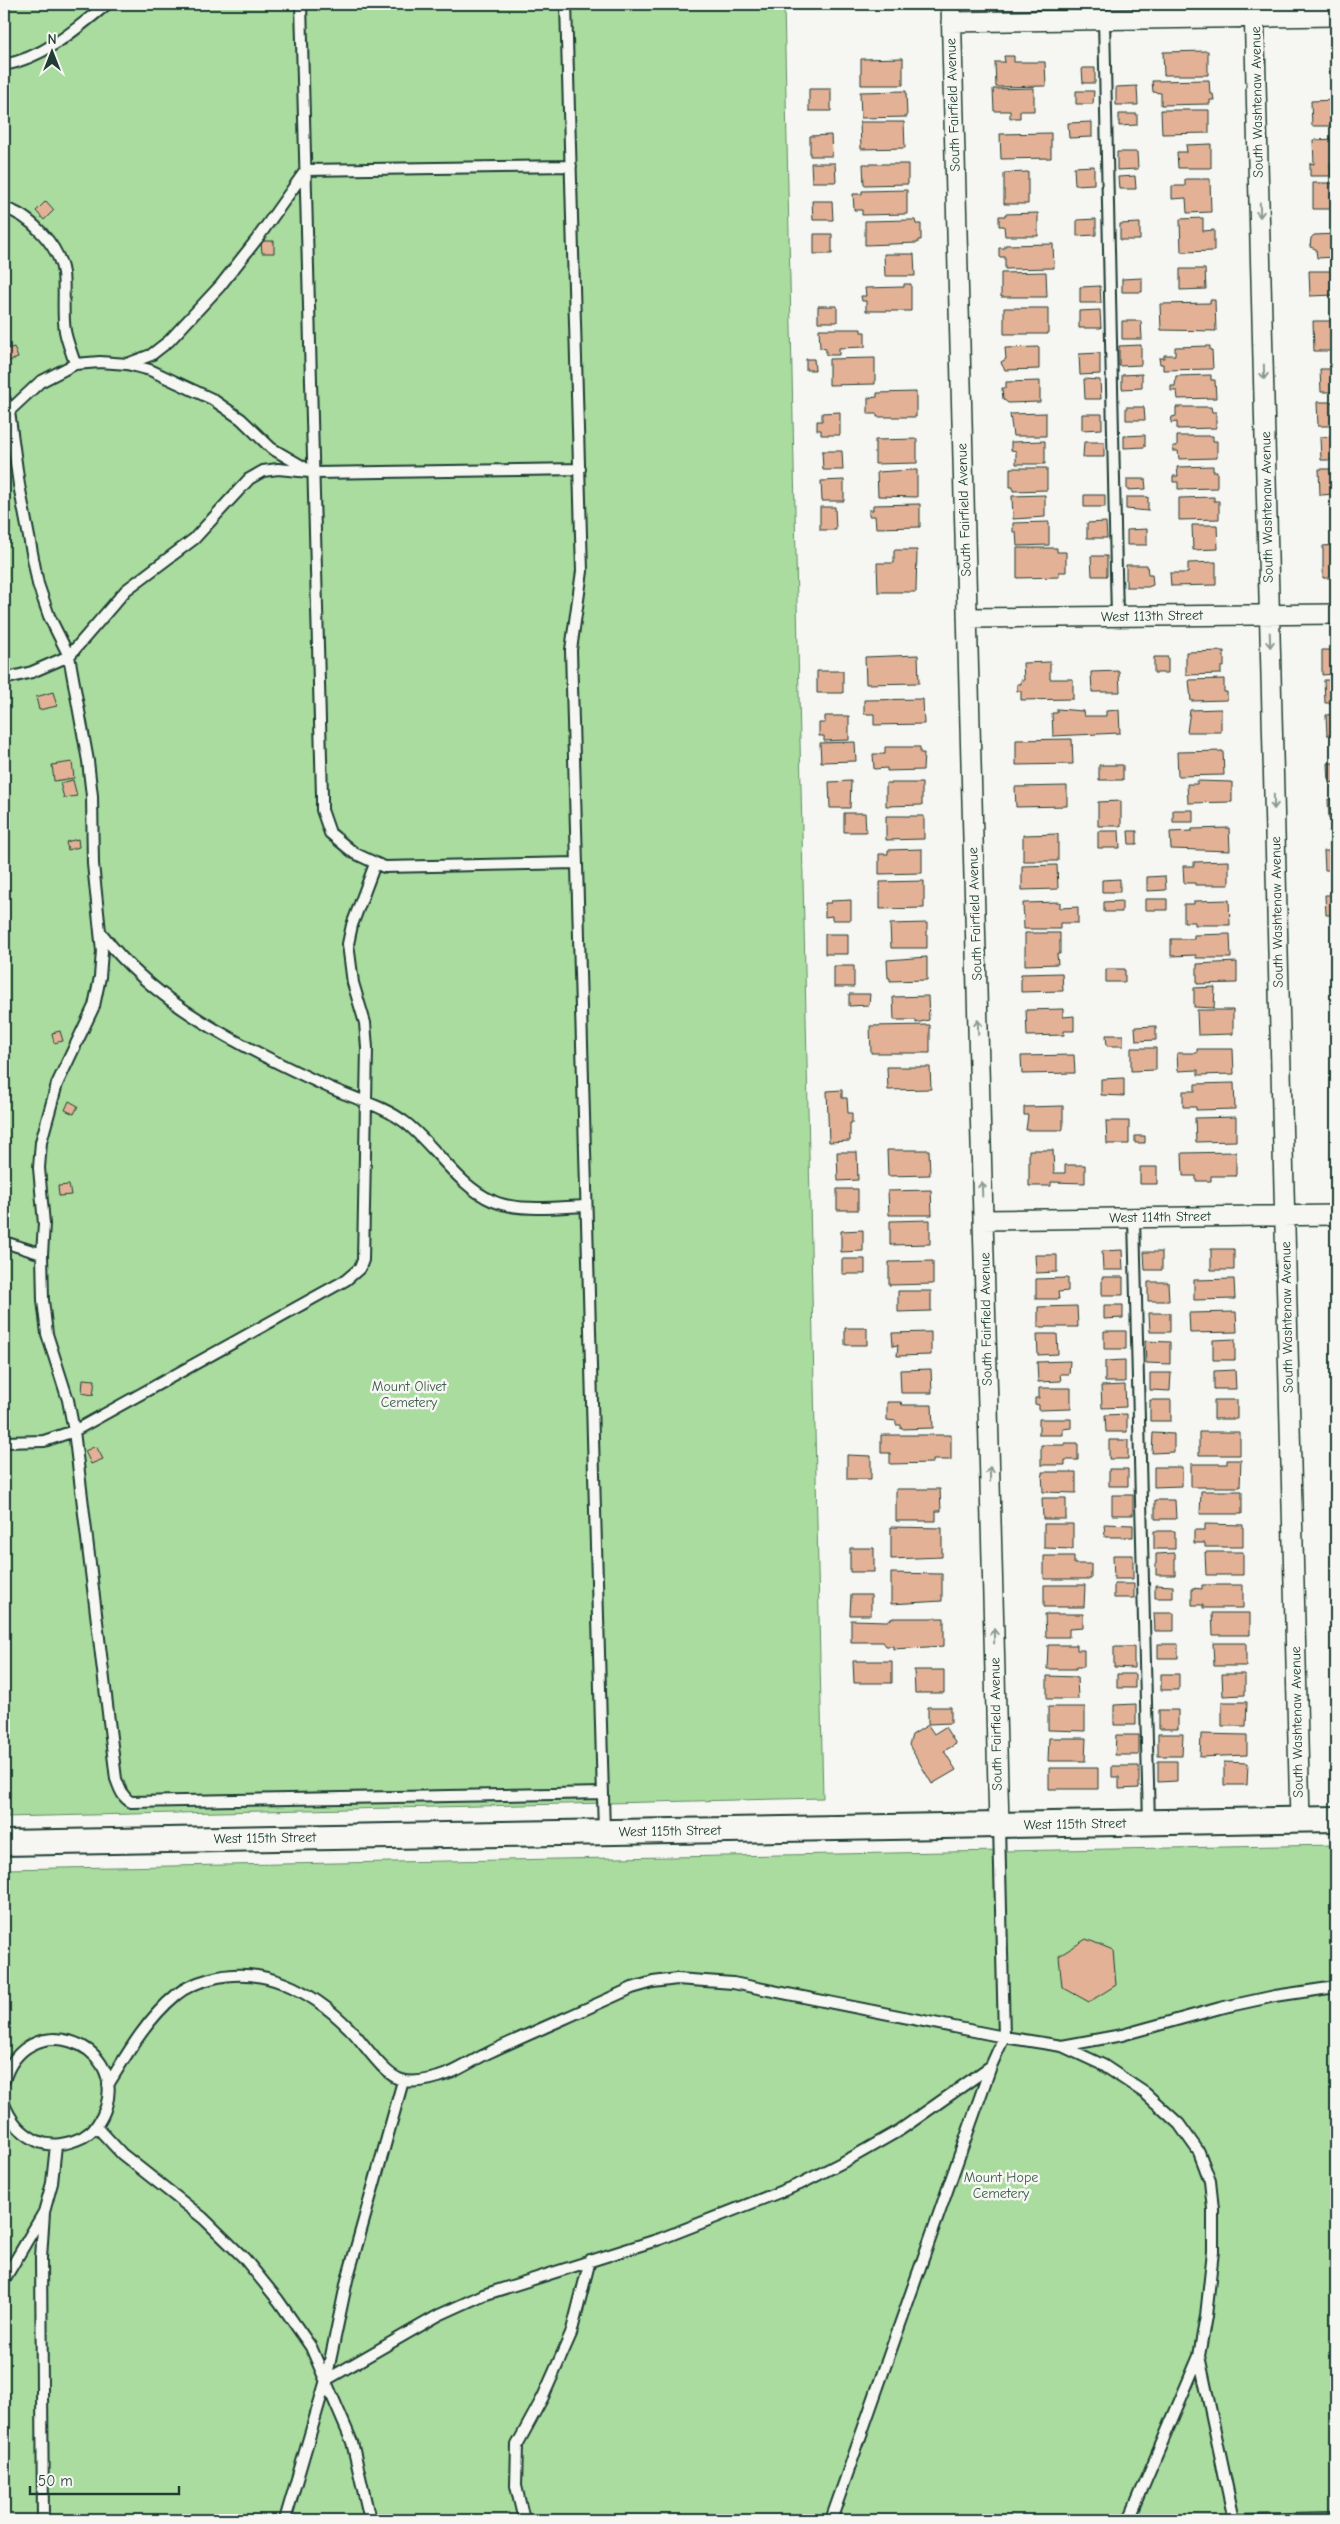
<svg xmlns="http://www.w3.org/2000/svg" width="1340" height="2524" font-family="'Comic Neue',sans-serif">
<rect width="100%" height="100%" fill="#f6f6f2"/>
<filter id="ink" filterUnits="userSpaceOnUse"><feTurbulence type="fractalNoise" baseFrequency=".02" numOctaves="2"/><feDisplacementMap in="SourceGraphic" scale="10" xChannelSelector="R" yChannelSelector="G"/><feConvolveMatrix kernelMatrix="1 2 1 2 8 2 1 2 1" color-interpolation-filters="sRGB"/></filter>
<g filter="url(#ink)">
<path fill="#a9dc9e" stroke="#648c69" d="M4,4H784L823,1798L4,1817Z
M1336,1845V2520H4V1869Z"/>
<path fill="#e3b195" stroke="#1f3d34" d="M1208,51V75H1164L1163,52Z
M1004,56H1014V62H1045L1046,86L996,87L995,62H1005Z
M903,58V85H861V59Z
M1336,58V92H1331L1330,59Z
M1082,68H1095V83H1083Z
M1209,80L1210,94H1213L1214,100H1210V104L1161,105V93L1153,92L1152,81Z
M1137,86L1138,105H1116V87Z
M1034,88V111H1020V118H1010V111H994L993,89Z
M809,89H831V111H809Z
M906,91L907,117L861,118L860,92Z
M1076,91H1094L1093,104H1076Z
M1336,100V126H1312L1311,101Z
M1161,110H1209V133L1162,134Z
M1119,114H1137V125L1119,126Z
M860,122H904L905,148L861,149Z
M1092,122V137L1069,138L1068,123Z
M1051,133V158L1001,159L1000,134Z
M831,135L832,156H810V136Z
M1336,139V163H1330L1331,176H1310V163L1314,164L1313,140Z
M1211,144V168H1178L1177,152H1187L1186,145Z
M1117,152H1137L1138,169L1117,170Z
M811,163H835L836,182H812Z
M863,164H908V184L864,185Z
M1094,166V184L1075,185L1074,167Z
M1028,172V204H1004V173Z
M1135,176L1136,189H1119L1118,177Z
M1185,179H1210L1211,212L1187,213L1186,198L1172,199V186H1185Z
M1313,183H1336V209H1313Z
M907,190V214L862,215V210H854L853,194H862V191Z
M46,201L54,210L44,220L36,211Z
M812,201H832L833,220H813Z
M1038,213V236H1005L1004,226H999V216H1005V214Z
M1203,218V231L1214,230V251L1181,252L1180,219Z
M1096,219V235L1077,236V220Z
M911,220H915L916,224H921V240H918V243L865,245V221Z
M1140,223V240H1120V224Z
M814,234H832V254H814Z
M1336,234V257L1317,258L1316,249L1310,247L1311,238L1314,235Z
M261,241H274V253H262Z
M1053,244L1054,268L1005,269V257H999V248H1005V245Z
M884,254H914L915,276H885Z
M1180,269H1205L1206,289L1180,290Z
M1309,271H1336V295L1310,296Z
M1046,272L1047,297H1001V273Z
M1142,278V292H1122V279Z
M904,284H911V311H866V301H862L861,296H866L865,288L904,287Z
M1100,286L1101,303H1080V287Z
M1210,300H1215L1216,331L1161,330L1160,304L1210,303Z
M818,306H837V322H818Z
M1004,308H1048V334H1004Z
M1100,310L1101,328H1079V311Z
M1122,321H1141L1142,339H1122Z
M1313,321H1336V351H1314Z
M819,329H861V332H865V347L839,348V355H826V349L820,348Z
M1141,345V365L1119,366V346Z
M1210,346V350H1212L1213,369L1163,370V364H1160L1159,358H1164V355H1175V347Z
M14,347L18,358L6,362L4,350Z
M1039,347V369L1005,370L1002,365L1001,362L1006,359L1005,348Z
M1100,353V374L1080,375L1079,354Z
M875,358V384L829,385V359Z
M806,359H814L815,370H806Z
M1320,369H1336V392H1321Z
M1142,374V388L1122,389V375Z
M1211,375V380H1215L1216,398L1178,399L1177,391H1171V386H1175L1176,376Z
M1084,379L1100,380L1101,399H1085Z
M1040,381V402L1008,403L1003,399L1002,388H1006V382Z
M916,392V417H877V414H868V398L877,397V393Z
M1317,402H1336V426H1318Z
M1126,407H1144L1145,420H1126Z
M1176,407H1211L1212,412H1216V428L1177,429V422L1171,423L1172,417L1176,416Z
M840,412V435H821V430H817V421H822V413Z
M1046,413V436H1013L1010,414Z
M1082,414H1102V429L1082,430Z
M1145,435V447L1124,448V436Z
M1177,436H1213V441H1217V458L1179,459L1178,451H1173V446H1177Z
M1336,436V460H1321L1320,437Z
M917,439V463L875,464V440Z
M1045,441V464H1016V451L1011,450V442Z
M1084,442H1104V457H1083Z
M822,451H842L843,470H823Z
M1213,466V471H1217V488L1178,489V482H1173V476H1178L1177,467Z
M1010,468H1047V490L1013,491V487H1010Z
M1319,469H1336V494L1320,495Z
M911,470H917V497L878,496L877,472Z
M1127,479H1145L1146,489L1127,490Z
M844,480V501H822L821,481Z
M1045,495V517L1013,519L1012,496Z
M1084,495H1105V507H1084Z
M1126,497H1148V511L1126,509Z
M1214,497V501H1219V519L1179,520V498Z
M920,504V527L876,528L875,516H869V510H873V505Z
M820,507H835L836,530H820Z
M1049,522V545L1017,546L1016,532H1013V523Z
M1106,522L1107,538H1087V523Z
M1192,525H1217L1218,549L1193,550Z
M1147,529V545H1127V530Z
M1336,545V578H1323V546Z
M1017,548H1057V552H1066V572H1059V577L1017,578Z
M894,550H917L916,592H878L877,563H894Z
M1091,556H1107V576H1092Z
M1216,562V585L1171,586L1170,573H1188V563Z
M1126,565H1147L1148,574H1152L1153,585L1148,587H1126Z
M1322,650H1336V674L1322,675Z
M1224,651V667H1221V674L1186,675V652Z
M918,655L919,683L866,684L865,657Z
M1154,657H1168V673H1154Z
M1050,662V679H1073V699L1021,700V691H1017V684H1021V680H1024L1023,663Z
M817,671H843V693H817Z
M1119,671L1120,692H1092L1091,672Z
M1224,679V692H1227V700L1191,701L1189,680Z
M1324,680H1336V703H1325Z
M53,692L57,706L39,710L36,697Z
M923,699L924,724L874,725V714H864V700Z
M1057,709L1083,711L1084,716H1106V711L1119,710L1120,733L1053,736L1052,713H1057Z
M1221,709V732H1187L1190,710Z
M1336,714V735H1327L1326,715Z
M825,716H849V740L824,741V736H819V723H825Z
M1072,739L1073,764L1016,765V740Z
M855,742L856,761L821,762L820,743Z
M885,747H920V753H924L923,770L887,771V768L874,769L873,754H885Z
M1223,751L1224,775L1178,776L1177,752Z
M72,762L74,778L54,781L52,765Z
M1328,763H1336V782L1329,783Z
M1099,765H1123V780H1099Z
M73,780L77,796L64,798L60,783Z
M851,781L850,808H830L829,782Z
M1197,781L1232,782V802L1188,803L1187,784H1197Z
M886,783H922V805L886,806Z
M1067,786V806L1016,807L1015,787Z
M1328,799H1336V819H1329Z
M1121,801V826H1098V802Z
M1173,810H1193V822H1173Z
M844,813H865L866,832H844Z
M886,816H924V839L886,840Z
M1336,827V848H1334V846H1329V830Z
M1229,828L1230,851L1171,849L1170,832L1192,831V829Z
M1098,831H1119L1120,848H1098Z
M1128,831H1137V844H1129Z
M1058,834V861H1023V835Z
M78,839L79,847L68,850L66,842Z
M922,849V873L879,874V854H888V850Z
M1324,851H1336V870H1325Z
M1229,861V885H1195V883H1184L1183,866H1194V862Z
M1057,865L1058,889L1022,890V866Z
M1334,873H1336V893L1330,891V875H1334Z
M1165,876L1166,890L1147,891V877Z
M1120,879V892H1102V880Z
M924,881V908L880,909V882Z
M1325,895H1336V915H1326Z
M1145,899H1167V910H1145Z
M851,900V920H832V916L825,917V903H831V901Z
M1229,900L1230,925H1195V922H1184V904H1194V901Z
M1122,901V912H1104V902Z
M1060,902V908L1078,907V923H1060V929H1024L1023,903Z
M927,923V948H891L890,924Z
M1025,933H1060V954H1057L1058,964L1025,965Z
M825,934H848V954H825Z
M1230,934L1231,958H1196V955L1171,956V939H1194V935Z
M927,957V980L890,981V978H888L887,960Z
M1237,962V983L1197,984V964Z
M834,966H854V987H834Z
M1106,969H1125V982H1106Z
M1062,973L1063,991L1021,992V974Z
M1215,987L1214,1008L1194,1007V988Z
M849,994H870L869,1005L849,1006Z
M928,996L929,1020L916,1023V1020H894L893,997Z
M1063,1009V1017L1074,1016V1031H1064V1035L1027,1036L1026,1010Z
M1197,1010H1233V1034L1198,1035Z
M930,1025V1053H871L870,1026Z
M1156,1026V1040L1136,1041L1135,1027Z
M60,1031L63,1041L54,1043L52,1033Z
M1106,1035H1123V1046H1107Z
M1131,1048H1156V1070L1131,1071Z
M1197,1049H1233L1234,1074L1198,1075V1070L1178,1071L1177,1053H1197Z
M1074,1055L1075,1073L1022,1074L1021,1056Z
M887,1067H930L931,1089L888,1090Z
M1124,1078V1096L1101,1095V1079Z
M1234,1083L1235,1109L1196,1110V1107H1183V1091H1195V1084Z
M842,1090V1098H847L848,1113H852V1123H850V1141L829,1142L827,1091Z
M69,1101L78,1106L74,1114L65,1110Z
M1063,1106V1130H1026L1028,1115H1024V1107Z
M1236,1117V1141L1196,1142L1195,1118Z
M1106,1121H1129V1144H1107Z
M1135,1136H1145V1143H1135Z
M887,1150H929L930,1175L888,1176Z
M1029,1150H1053L1054,1173H1065V1165H1085V1183L1051,1182V1186H1029Z
M837,1152H857L858,1180L838,1181Z
M1236,1152V1176H1211V1181H1196V1176H1183L1182,1153Z
M1140,1167H1157V1184H1140Z
M69,1185L71,1195L59,1196L58,1186Z
M837,1189H858V1210H837Z
M931,1190L932,1215H889L888,1191Z
M930,1220V1244L890,1245V1221Z
M863,1230V1251L841,1252V1231Z
M1211,1249H1234V1270H1211Z
M1122,1250L1123,1270H1103L1102,1251Z
M1144,1252H1162V1270H1145Z
M1035,1255H1057V1272L1036,1273Z
M842,1259H865V1274H842Z
M933,1261V1284L889,1285V1262Z
M1102,1277H1123V1295H1102Z
M1068,1278V1291L1058,1292L1059,1299H1036V1279Z
M1234,1279L1235,1299L1194,1300V1280Z
M1148,1282H1168L1169,1301H1148Z
M898,1291H931V1311L898,1312Z
M1104,1305H1123V1318L1104,1319Z
M1077,1306L1078,1327H1038V1307Z
M1236,1312L1237,1332L1190,1333L1189,1313Z
M1149,1313H1170V1332H1150Z
M845,1328H867V1345H845Z
M1104,1331H1126V1349H1104Z
M931,1332V1355L897,1356L898,1345L893,1346L892,1333Z
M1037,1334H1057L1058,1354L1038,1355Z
M1235,1339V1360H1213V1340Z
M1145,1341L1170,1342V1364L1146,1363Z
M1125,1360V1382H1105V1361Z
M1070,1361L1069,1374H1060L1061,1381L1038,1382L1037,1362Z
M931,1369L932,1393H901L900,1370Z
M1235,1370L1236,1389H1214V1371Z
M1150,1373H1171L1170,1391L1150,1390Z
M83,1379L95,1380L93,1395L82,1393Z
M1125,1385L1126,1407L1102,1408L1101,1386Z
M1039,1388H1071V1409L1039,1410V1405L1035,1404V1398H1039Z
M1150,1400H1171V1421H1150Z
M1214,1400H1237V1419H1214Z
M887,1402H901L902,1405H932L933,1428L901,1429V1425H896V1421L887,1420Z
M1127,1414V1432H1106L1105,1415Z
M1039,1419H1071V1428L1063,1429V1435H1039Z
M1199,1432H1240V1455H1199Z
M1153,1433L1174,1434V1452L1152,1453Z
M881,1435H951V1460H933V1463L890,1464V1453H881Z
M1109,1440H1128V1459H1109Z
M1065,1443H1078V1460H1065V1465H1041V1445H1065Z
M96,1446L103,1459L91,1464L85,1451Z
M847,1455L871,1456V1479H847Z
M1227,1460H1241L1240,1487H1191V1464H1227Z
M1154,1467H1182V1486L1154,1487Z
M1109,1469H1128V1486H1109Z
M1042,1472H1076V1493L1043,1492Z
M896,1489H940L941,1511H936V1521H896Z
M1201,1491H1242V1514H1200Z
M1112,1495H1133V1515H1112Z
M1042,1498H1066V1519H1043Z
M1155,1500H1175L1176,1519H1155Z
M1044,1524H1073V1549L1044,1548Z
M1104,1524L1133,1525V1537H1105Z
M1205,1524L1243,1525V1547H1205V1543H1194V1530H1205Z
M891,1527L942,1528V1557L891,1559Z
M1154,1531H1175V1549H1154Z
M850,1548H874V1572H850Z
M1205,1552H1243V1575H1206Z
M1175,1553V1575H1156V1554Z
M1113,1555H1133V1579H1114Z
M1044,1556H1074V1564H1091V1579H1044Z
M891,1573L942,1574V1601L891,1604Z
M1114,1584H1134V1598H1114Z
M1044,1585H1085L1084,1607H1044Z
M1155,1585L1173,1586V1598H1155Z
M1202,1585H1243V1608H1203V1605H1192V1588L1202,1589Z
M851,1595H871V1615H850Z
M1154,1613H1174V1631H1155Z
M1212,1613H1250V1635H1213Z
M1045,1614H1083V1628L1069,1629V1637H1046Z
M893,1618H944V1646L893,1649V1646H886L883,1642H851V1620L887,1621Z
M1213,1643H1246V1666H1214Z
M1158,1644H1178V1658H1158Z
M1048,1645H1077V1650H1084V1667H1076V1669H1047Z
M1114,1647H1134V1668L1114,1667Z
M853,1661H892V1683H854Z
M914,1670H944V1693H915Z
M1117,1674H1135V1688H1117Z
M1161,1674H1179V1690H1161Z
M1222,1674H1245V1695L1223,1696Z
M1047,1676L1077,1677L1078,1699H1047Z
M1222,1702H1247L1246,1726H1222Z
M1136,1704V1725H1114V1705Z
M928,1707H951V1723L928,1724Z
M1048,1707H1085V1731L1048,1730Z
M1159,1710H1178V1729H1159Z
M928,1725L934,1734L945,1727L956,1744L944,1751L956,1770L932,1784L909,1745L912,1735Z
M1158,1734H1183L1182,1756H1158Z
M1201,1734L1247,1735V1755L1200,1757Z
M1116,1735H1139V1755H1115Z
M1049,1738H1086L1085,1761H1048Z
M1158,1761H1177V1781L1158,1782Z
M1224,1762L1248,1763L1247,1785H1224Z
M1112,1766H1139V1788L1119,1789V1777H1112Z
M1049,1768H1098V1789H1049Z
M1086,1939L1113,1950L1116,1985L1089,2002L1062,1987L1059,1956Z"/>
<g fill="none" stroke-linecap="round" stroke-linejoin="round">
<defs>
<path id="service" d="M301,4L322,796V810L330,833L354,853L384,867L577,863
M566,4L582,571L571,650L604,1832
M1104,20L1117,617
M4,65C45,57 75,30 107,4
M4,208C30,215 59,246 63,273C65,292 62,312 65,331C67,342 72,353 75,364
M127,364L151,355L169,341L220,286L257,239L306,170L571,166
M4,398L9,411L19,485L38,584L49,616L69,656L88,761L92,796L93,864L102,951L100,977L94,1006L57,1084L41,1142L39,1168L44,1224L42,1254L43,1300L47,1334L68,1400L74,1431L116,1779C120,1789 122,1797 131,1802L603,1793
M9,411L40,382L75,364L100,362L127,364L150,370L212,399L241,419L271,448L314,473L580,469
M4,679L32,672L69,656L126,590L194,539L249,479L263,471L278,469L310,472
M102,934C156,1006 244,1047 324,1085C351,1098 383,1105 406,1123C435,1146 459,1187 493,1201C517,1212 560,1207 586,1206
M1134,1218L1149,1823
M4,1242L42,1254
M4,1442L44,1441L74,1431L346,1280L360,1268L363,1260L367,1048L365,1023L353,983L348,944L352,925L375,864
M1062,2046L1122,2035L1220,2008L1275,1996L1336,1987
M4,2081C26,2007 126,2041 106,2107C102,2119 94,2131 83,2137C69,2144 50,2148 35,2140C19,2131 11,2121 4,2104
M108,2085C128,2052 147,2019 176,1995C185,1987 199,1982 210,1979C263,1964 312,1991 349,2028C364,2042 383,2075 402,2080C416,2084 437,2078 450,2073C464,2067 477,2058 490,2052C537,2030 585,2010 632,1988L653,1982L677,1979L733,1983L1004,2037L1062,2046L1103,2065L1145,2093L1179,2124L1199,2152L1210,2181L1213,2209V2251L1206,2316L1199,2356L1129,2520
M96,2126L122,2154L203,2218L244,2258L278,2300L311,2347L352,2442L370,2520
M4,2280L44,2212L52,2183L56,2145
M1199,2356L1234,2520
M326,2380L439,2315L483,2295L660,2239L800,2184L851,2158L900,2130L991,2066
M43,2520L41,2258L44,2212
M285,2520L326,2380L347,2280L403,2081
M524,2520L516,2486L517,2445L543,2397L571,2334L590,2260
M831,2520L991,2066L1004,2037L999,1825
M1237,2520L1336,2518"/>
<path id="minor" d="M951,4L999,1825
M1254,4L1300,1820
M951,22L1336,16
M967,618L1336,614
M983,1220L1336,1215"/>
<path id="tertiary" d="M4,1843L1336,1819"/>
</defs>
<use href="#service" stroke="#1f3d34" stroke-width="14"/>
<use href="#minor" stroke="#1f3d34" stroke-width="22"/>
<use href="#tertiary" stroke="#1f3d34" stroke-width="28"/>
<use href="#service" stroke="#f6f6f2" stroke-width="10"/>
<use href="#minor" stroke="#f6f6f2" stroke-width="19"/>
<use href="#tertiary" stroke="#f6f6f2" stroke-width="24"/>
</g>
<defs><path id="oneway-shaft" d="M-6 0H5M1.5-3L5.5 0L1.5 3" fill="none" stroke-width="1.6" stroke-linecap="round" stroke-linejoin="round" transform="scale(1.25)"/></defs>
<g stroke="#8a9a93">
<use href="#oneway-shaft" transform="translate(1260 210) rotate(89)"/>
<use href="#oneway-shaft" transform="translate(1264 372) rotate(89)"/>
<use href="#oneway-shaft" transform="translate(1270 640) rotate(88)"/>
<use href="#oneway-shaft" transform="translate(1274 802) rotate(89)"/>
<use href="#oneway-shaft" transform="translate(978 1027) rotate(-92)"/>
<use href="#oneway-shaft" transform="translate(982 1189) rotate(-92)"/>
<use href="#oneway-shaft" transform="translate(990 1474) rotate(-91)"/>
<use href="#oneway-shaft" transform="translate(994 1636) rotate(-91)"/>
</g>
</g>
<g text-anchor="middle" dominant-baseline="central" stroke-width="5" stroke-linejoin="round" paint-order="stroke">
<g font-size="14" fill="#1f3d34" stroke="#f6f6f2">
<text transform="translate(1257 102) rotate(-91)">South Washtenaw Avenue</text>
<text transform="translate(953 105) rotate(-92)">South Fairfield Avenue</text>
<text transform="translate(1267 507) rotate(-91)">South Washtenaw Avenue</text>
<text transform="translate(964 510) rotate(-92)">South Fairfield Avenue</text>
<text transform="translate(1152 616) rotate(-1)">West 113th Street</text>
<text transform="translate(1277 912) rotate(-91)">South Washtenaw Avenue</text>
<text transform="translate(975 914) rotate(-92)">South Fairfield Avenue</text>
<text transform="translate(1160 1217) rotate(-1)">West 114th Street</text>
<text transform="translate(1287 1317) rotate(-91)">South Washtenaw Avenue</text>
<text transform="translate(986 1319) rotate(-91)">South Fairfield Avenue</text>
<text transform="translate(1297 1722) rotate(-91)">South Washtenaw Avenue</text>
<text transform="translate(996 1724) rotate(-91)">South Fairfield Avenue</text>
<text transform="translate(1075 1824) rotate(-1)">West 115th Street</text>
<text transform="translate(670 1831) rotate(-1)">West 115th Street</text>
<text transform="translate(265 1838) rotate(-1)">West 115th Street</text>
</g>
<g font-size="14" fill="#3b5d49" stroke="#f6f6f2">
<text x="409" y="1386">Mount Olivet<tspan x="409" dy="16">Cemetery</tspan></text>
<text x="1001" y="2177">Mount Hope<tspan x="1001" dy="16">Cemetery</tspan></text>
</g>
</g>
<rect width="1340" height="2524" fill="none" stroke="#f6f6f2" stroke-width="20"/>
<rect x="10" y="10" width="1320" height="2504" fill="none" stroke="#1f3d34" stroke-width="2" filter="url(#ink)"/>
<g transform="translate(52 52)" stroke="#f6f6f2" stroke-width="4" paint-order="stroke">
<path d="M0-4L9 19L0 12L-9 19Z" fill="#1f3d34"/>
<text y="-8" font-size="14" font-weight="bold" text-anchor="middle" fill="#1f3d34">N</text>
</g>
<path d="M30 2486v8h149v-8" fill="none" stroke="#1f3d34" stroke-width="2.5"/>
<text x="38" y="2486" font-size="15" fill="#1f3d34" stroke="#f6f6f2" stroke-width="4" paint-order="stroke">50 m</text>
</svg>
